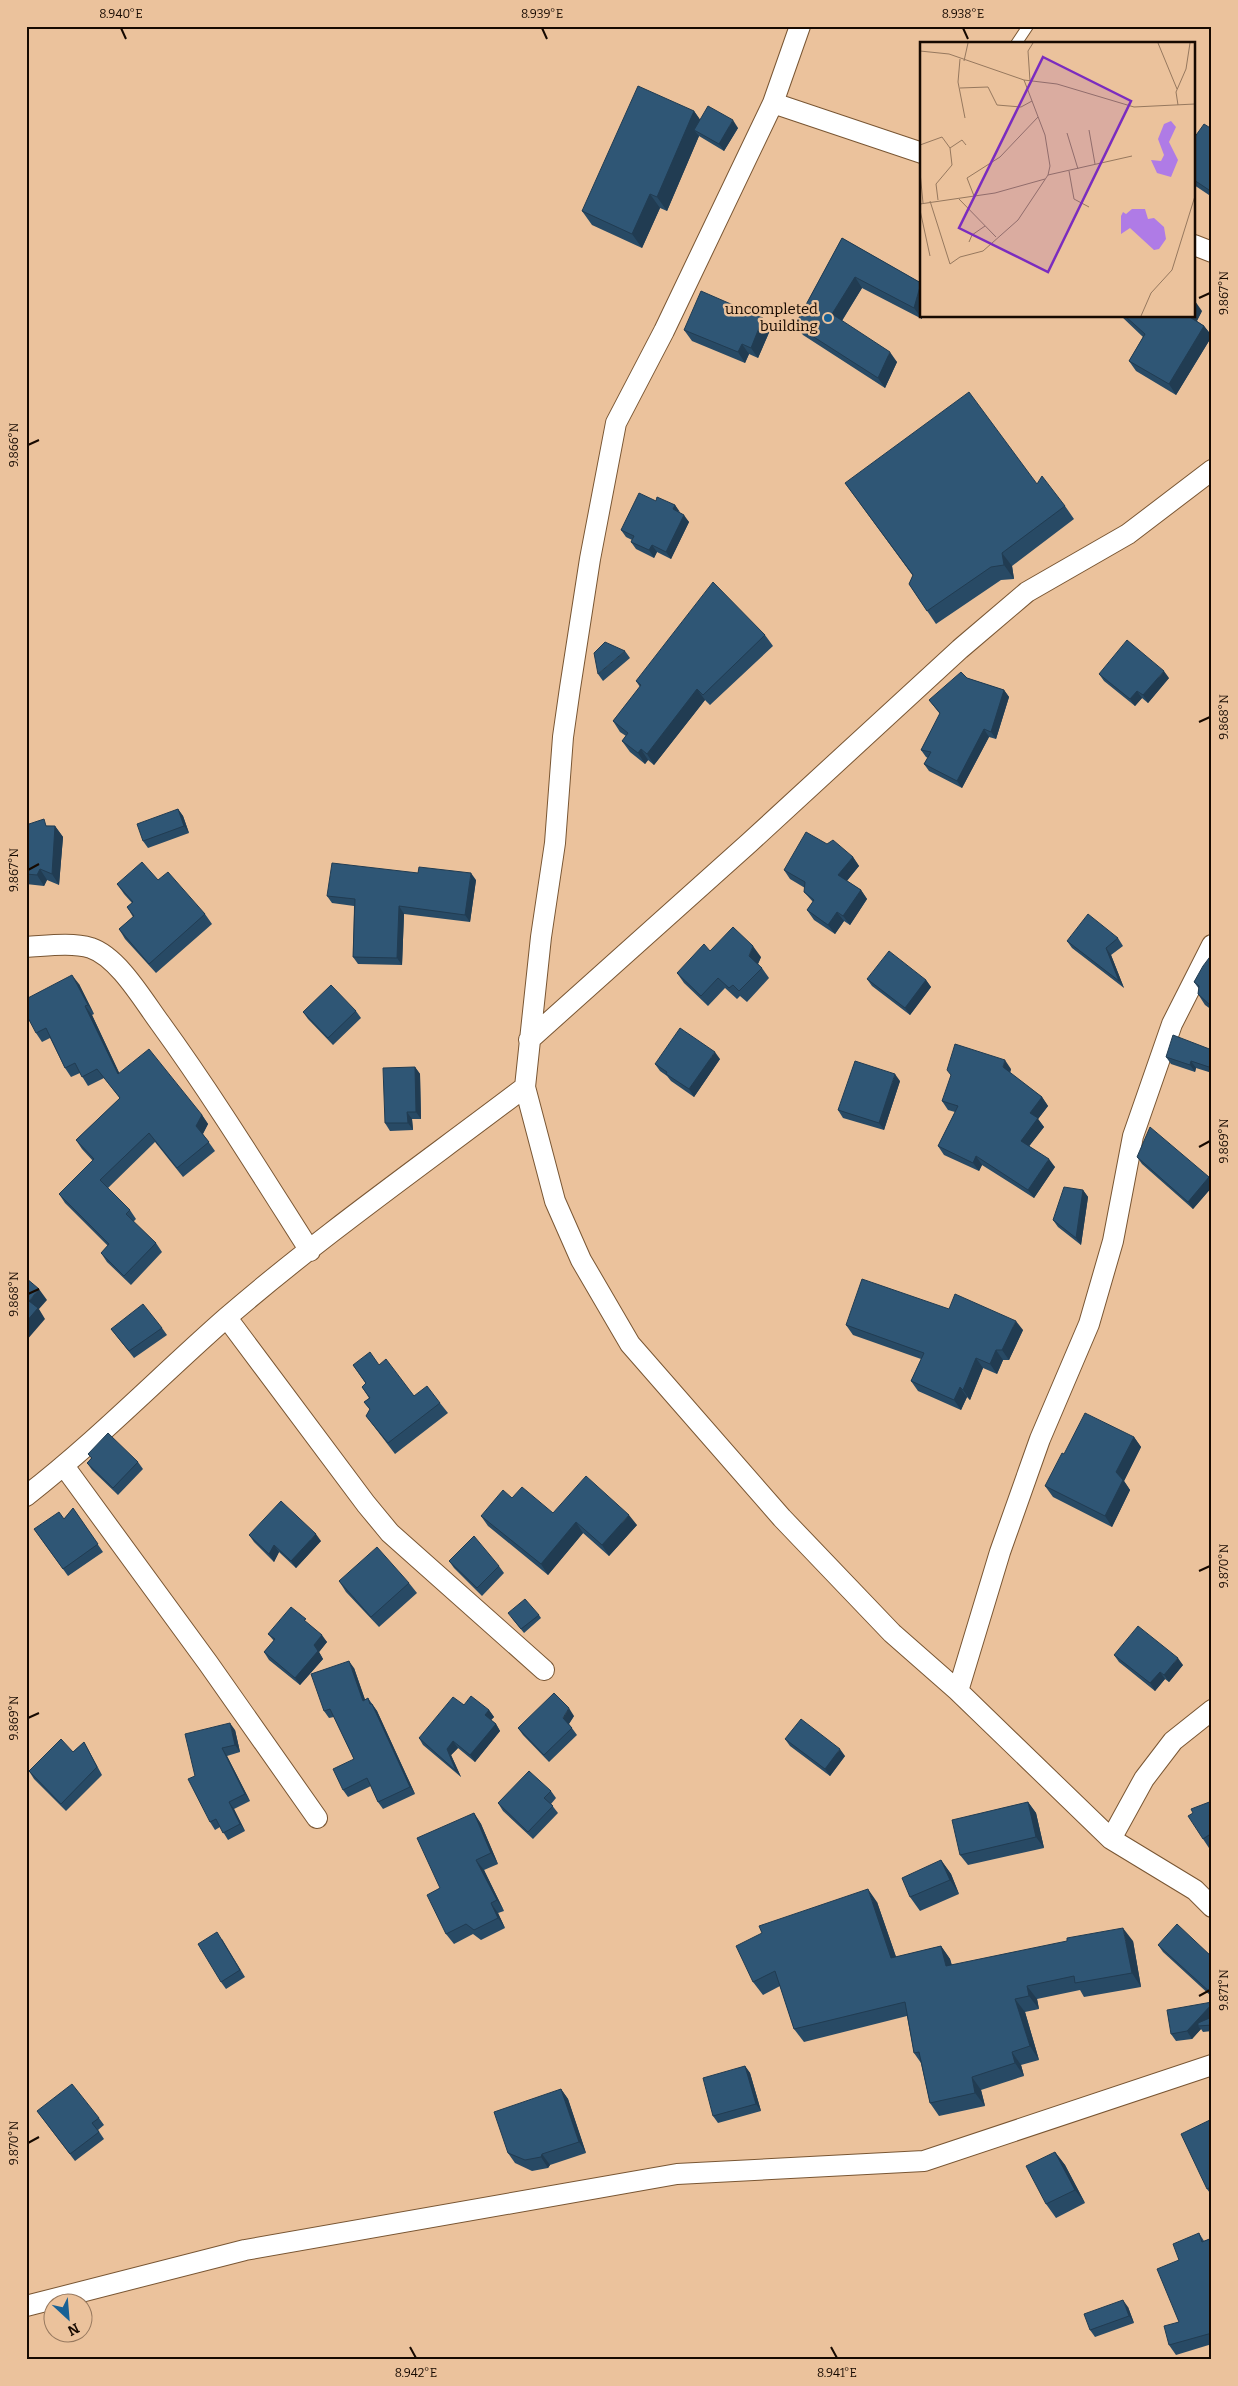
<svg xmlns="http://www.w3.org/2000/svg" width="1238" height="2386" font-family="Bitter,serif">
<rect width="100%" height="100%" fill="#ebc29c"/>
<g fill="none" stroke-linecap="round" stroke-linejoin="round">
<defs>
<path id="lane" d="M1016,44L1028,26"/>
<path id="street" d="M800,26L773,103L664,331L616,423L590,559L570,688L563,737L555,843L541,937L525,1087L555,1201L581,1260L630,1344L782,1518L892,1633L958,1691L1111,1839L1195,1890L1212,1907
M773,103L922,153
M1194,245L1212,252
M26,947C46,946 71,942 91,948C118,957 143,1000 160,1023C213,1096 261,1174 310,1251
M529,1040L749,843L960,649L1027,592L1128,534L1212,470
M227,1318L366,1504L390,1533L544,1670
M64,1466L208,1663L317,1818
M26,1496C97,1441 159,1377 226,1318C321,1236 425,1163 525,1087
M958,1691L1000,1552L1040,1439L1089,1324L1113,1241L1133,1136L1172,1024L1212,945
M1111,1839L1144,1779L1173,1741L1212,1710
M26,2306L245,2250L677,2174L924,2161L1212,2065"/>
</defs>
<use href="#lane" stroke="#795633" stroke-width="12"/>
<use href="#street" stroke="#795633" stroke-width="22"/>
<use href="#lane" stroke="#fff" stroke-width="10"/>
<use href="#street" stroke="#fff" stroke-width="20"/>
</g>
<path fill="#284a65" d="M694,111L700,120L738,128L724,151L699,136L667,211L660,208L642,248L592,225L582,211Z
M1212,129V197L1194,185V138Z
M842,238L921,283L922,319L862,288L842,321L897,362L885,388L803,335L795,325Z
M1202,311L1197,321L1204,326L1212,336L1176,395L1136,371L1129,361L1143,337L1121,316H1194Z
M771,328L758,358L749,354L745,363L692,341L684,330Z
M845,483L1037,484L1065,506L1074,519L1012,566L1014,579L1001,580L936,624L909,584L913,576Z
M656,501L675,505L679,512L689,522L671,559L657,552L654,558L636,549L631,542L632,540L626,537L621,530Z
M765,635L773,646L710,705L705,700L654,765L648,760L645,764L630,752L622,741L626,736L620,732L613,721L640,687L636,681Z
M625,651L630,658L603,681L598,674Z
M1099,674L1169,678L1148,703L1142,698L1135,706L1104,681Z
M967,678L1004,690L1009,697L996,739L989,737L962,788L929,771L924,764L928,758L926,757L921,750L940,714L929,700Z
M178,809L183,816L189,833L148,848L143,841Z
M26,825L55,826L63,837L59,885L47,880L44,886L26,884Z
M853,857L859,866L847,881L861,890L867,899L850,925L844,921L835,934L814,920L807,910L813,902L804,892L805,888L790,879L784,870Z
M158,880L205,914L212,924L156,973L125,939L119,929L133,917L127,907L132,903L124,894L117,884Z
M476,880L470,922L404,914L402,965L358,964L353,957L354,906L332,903L327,896Z
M1118,938L1123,946L1111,955L1124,988L1072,948L1067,941Z
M710,951L761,957L758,964L762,968L769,978L747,1002L740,996L737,999L725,988L708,1006L684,983L677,973Z
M1212,954V1010L1205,1005L1198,994L1199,989L1194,982Z
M867,979L926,980L931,987L910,1015L872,986Z
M79,984L94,1014L92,1015L119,1073L202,1115L208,1124L203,1134L215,1151L183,1177L155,1142L108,1188L130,1210L136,1219L133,1222L156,1243L162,1252L131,1285L107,1262L101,1253L108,1246L65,1203L59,1194L93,1161L82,1149L76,1140L120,1098L104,1078L88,1086L80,1073L71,1077L65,1068L50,1038L42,1042L36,1033Z
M356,1011L361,1018L333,1045L308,1019L303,1012Z
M1212,1050V1073L1196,1068L1195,1072L1171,1064L1166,1057Z
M720,1059L694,1097L671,1081L667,1076L660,1071L655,1064Z
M415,1067L420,1074L421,1119H412L413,1130L390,1131L385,1123Z
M1011,1069L1010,1073L1042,1097L1048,1106L1038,1119L1044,1127L1029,1146L1055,1167L1034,1198L982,1165L979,1171L944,1155L938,1146L955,1112L948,1110L942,1101Z
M900,1081L884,1130L843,1118L838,1110Z
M1137,1157L1209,1177L1212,1181V1187L1193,1209L1142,1164Z
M1083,1190L1088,1197L1081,1245L1058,1227L1053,1220Z
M949,1309L1023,1330L1009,1360H1003L997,1374L983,1368L970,1400L967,1397L961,1410L918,1391L911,1381L921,1359L853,1335L846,1325Z
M162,1328L167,1335L134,1358L111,1329Z
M353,1365H379L414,1396L440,1403L448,1413L395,1454L366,1416L370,1410L364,1402L369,1398L362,1387L366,1384Z
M1134,1437L1141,1447L1124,1481L1130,1490L1112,1527L1053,1497L1045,1486L1064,1454Z
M88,1454L138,1462L143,1469L118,1495L92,1470L87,1463L91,1458Z
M512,1498L553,1513L637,1525L609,1556L583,1533L548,1575L488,1526L481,1516Z
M73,1508L103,1552L68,1576L34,1529L64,1519Z
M249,1535L321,1541L296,1568L279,1552L274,1562L254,1542Z
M449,1561L499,1566L504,1573L482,1596L454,1568Z
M339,1581L409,1583L417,1593L379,1627L346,1592Z
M539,1615L541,1618L524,1633L511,1617Z
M310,1625L327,1642L319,1652L323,1659L300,1685L269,1660L264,1652L274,1641L268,1634Z
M1114,1655L1183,1665L1169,1682L1165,1679L1155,1691L1119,1662Z
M354,1668L365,1700L368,1698L377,1711L415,1794L383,1809L378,1802L371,1786L348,1797L343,1790L354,1759L334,1717L329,1718L324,1711Z
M464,1705L489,1710L494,1717L491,1720L496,1724L500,1731L475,1762L458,1748L451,1755L461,1777L423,1745L419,1738Z
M574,1716L569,1724L577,1735L549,1762L523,1735L518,1728Z
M235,1730L240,1752L227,1756L250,1801L234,1809L245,1831L228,1840L220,1827L215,1830L210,1822L195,1776Z
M785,1739L845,1756L830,1776L790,1746Z
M84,1742L88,1749L102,1775L66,1811L34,1779L29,1771L73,1752Z
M551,1791L556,1798L551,1804L558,1813L533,1839L503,1811L498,1803Z
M1212,1801V1847L1209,1848L1203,1839Z
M1028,1802L1036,1813L1044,1848L968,1865L960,1855Z
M474,1813L481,1824L498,1864L484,1870L504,1911L498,1913L505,1928L481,1940L473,1934L454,1944L446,1934L440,1888Z
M941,1860L951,1874L959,1894L920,1911L910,1897Z
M877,1902L896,1957L941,1946L950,1959L952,1965L1133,1941L1141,1987L1084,1997L1080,1990L1037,1999L1039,2009L1025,2012L1039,2060L1021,2065L1024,2076L981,2090L985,2106L939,2116L930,2103L921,2063L914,2053L907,2016L804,2042L794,2029L780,1986L763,1995L753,1982L762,1933Z
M222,1939L245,1977L226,1989L221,1982Z
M1158,1945L1212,1957V1997L1163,1952Z
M1212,2002V2017L1211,2018L1212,2017V2031L1203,2032L1201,2029L1192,2039L1176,2041L1171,2034Z
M745,2066L750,2073L761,2111L718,2123L713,2116Z
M561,2089L568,2099L586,2153L550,2165L548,2168L532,2171L515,2163L508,2153Z
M37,2111L99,2118L104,2125L98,2130L104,2139L75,2161Z
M1212,2119V2196L1207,2189Z
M1055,2152L1065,2165L1085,2203L1056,2218L1046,2204Z
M1199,2233L1204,2241L1212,2238V2344L1176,2355L1169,2345L1179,2322V2260Z
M1128,2307L1134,2323L1095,2337L1090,2330Z"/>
<path fill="#213c52" d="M694,111L704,125L694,130L699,136L667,211L657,197Z
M733,120L738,128L724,151L719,144Z
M650,194L660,208L642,248L632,234Z
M855,277L862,288L839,325L832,314Z
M921,283L922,316V319L914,308Z
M1195,301L1202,311L1194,326L1187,316H1194V302Z
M763,318L771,328L758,358L751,348Z
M1204,326L1212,336L1176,395L1169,384Z
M742,344L749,354L745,363L738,352Z
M890,352L897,362L885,388L878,378Z
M675,505L680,512L673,509Z
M684,515L689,522L671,559L666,552Z
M652,545L657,552L654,558L649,550Z
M1002,553L1012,566L1014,579L1004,565Z
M1164,671L1169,678L1148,703L1143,695Z
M697,689L705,700L654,765L647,754Z
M1004,690L1009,697L996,739L991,732Z
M1137,691L1142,698L1135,706L1130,699Z
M984,729L989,737L962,788L957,781Z
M641,749L648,760L645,764L638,753Z
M178,809L183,816L189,833L184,826Z
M55,826L63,837L59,885L52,874Z
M853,857L859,866L844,884L838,875Z
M40,869L47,880L44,886L37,875Z
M471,873L476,880L470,922L465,915Z
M861,890L867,899L850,925L843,916Z
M399,906L404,914L402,965L397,958Z
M837,912L844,921L835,934L828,925Z
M753,946L761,957L757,966L749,956Z
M1106,948L1111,955L1124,988L1119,981Z
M72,975L79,984L94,1014L88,1005Z
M926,980L931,987L910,1015L905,1008Z
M85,1006L92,1015L124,1083L118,1074Z
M715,1052L720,1059L694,1097L689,1089Z
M1005,1060L1011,1069L1009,1076L1003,1067Z
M1191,1061L1196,1068L1195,1072L1190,1065Z
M415,1067L420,1074L421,1119L416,1112Z
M895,1074L900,1081L884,1130L879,1123Z
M1042,1097L1048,1106L1038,1119L1044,1127L1027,1149L1021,1141L1030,1113Z
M407,1112L412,1119L413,1130L408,1123Z
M202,1115L208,1124L202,1135L196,1126Z
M976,1156L982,1165L979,1171L973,1163Z
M1049,1159L1055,1167L1034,1198L1028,1190Z
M1209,1177L1212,1181V1187L1193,1209L1188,1202Z
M1083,1190L1088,1197L1081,1245L1076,1238Z
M39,1289L47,1300L39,1309L45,1319L26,1341V1322L29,1301Z
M1016,1321L1023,1330L1009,1360L1002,1350Z
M996,1350L1003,1360L997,1374L990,1364Z
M976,1358L983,1368L970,1400L963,1390Z
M960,1387L967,1397L961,1410L954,1400Z
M1134,1437L1141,1447L1124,1481L1130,1490L1112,1527L1105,1516L1116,1472Z
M629,1515L637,1525L609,1556L602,1545Z
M576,1522L583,1533L548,1575L541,1564Z
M316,1534L321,1541L296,1568L291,1561Z
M274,1545L279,1552L274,1562L269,1554Z
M322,1635L327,1642L319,1652L323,1659L300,1685L295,1678L314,1645Z
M1178,1658L1183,1665L1169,1682L1164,1675Z
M349,1661L354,1668L368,1708L363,1701Z
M1160,1672L1165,1679L1155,1691L1150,1683Z
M372,1704L377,1711L415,1794L410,1787Z
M569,1708L574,1716L568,1725L563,1718Z
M489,1710L494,1717L489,1722L485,1715Z
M230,1723L235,1730L240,1752L235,1745Z
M496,1724L500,1731L475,1762L470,1755Z
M453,1741L458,1748L451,1755L461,1777L456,1771L447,1749Z
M222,1748L227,1756L250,1801L245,1794Z
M840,1749L845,1756L830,1776L825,1769Z
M229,1802L234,1809L245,1831L240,1824Z
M1028,1802L1036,1813L1044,1848L1036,1837Z
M474,1813L481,1824L498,1864L491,1853Z
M476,1860L484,1870L504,1911L497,1900Z
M941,1860L951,1874L959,1894L950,1880Z
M868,1889L877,1902L901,1971L891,1958Z
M491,1903L498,1913L505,1928L498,1918Z
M1123,1928L1133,1941L1141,1987L1132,1973Z
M941,1946L950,1959L955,1979L946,1966Z
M1027,1986L1037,1999L1039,2009L1029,1996Z
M1015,1999L1025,2012L1039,2060L1030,2046Z
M1212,2004V2017L1204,2025L1198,2026L1201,2029L1192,2039L1187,2031Z
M1012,2052L1021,2065L1024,2076L1015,2063Z
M745,2066L750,2073L761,2111L756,2104Z
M972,2077L981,2090L985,2106L975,2093Z
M561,2089L568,2099L586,2153L579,2142Z
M1055,2152L1065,2165L1085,2203L1075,2190Z
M542,2154L550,2165L548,2168L541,2157Z
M1123,2300L1128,2307L1134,2323L1129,2316Z"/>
<path fill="#2f5675" stroke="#213c52" d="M638,86L694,111L657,197L650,194L632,234L582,211Z
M708,106L733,120L719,144L694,130Z
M1204,124L1212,129V192L1194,180V138Z
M842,238L921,283L914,308L855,277L832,314L890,352L878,378L795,325Z
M701,291L763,318L751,348L742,344L738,352L684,330Z
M1125,316H1188L1204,326L1169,384L1129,361L1145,334Z
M969,392L1037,484L1042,476L1065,506L1002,553L1004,565L991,567L927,611L909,584L913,575L845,483Z
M639,493L656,501L657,497L675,505L673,509L684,515L666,552L652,545L649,550L631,542L634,536L621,530Z
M713,582L765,635L703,695L697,689L647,754L641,749L638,753L622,741L628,733L613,721L641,685L636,681Z
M1127,640L1164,671L1143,695L1137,691L1130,699L1099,674Z
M605,642L625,651L598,674L594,653Z
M961,672L967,678L1004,690L991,732L984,729L957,781L924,764L931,752L921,750L940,713L929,700Z
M178,809L184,826L143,841L137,824Z
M44,819L46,826H55L52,874L40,869L37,875L26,874V825Z
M806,832L827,844L833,840L853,857L838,875L861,890L843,916L837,912L828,925L807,910L814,900L804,892L805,882L784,870Z
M142,862L158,880L168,872L205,914L149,964L119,929L134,916L127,907L133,902L117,884Z
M332,863L418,873L419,867L471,873L465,915L399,906L397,958L353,957L355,899L327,896Z
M1088,914L1118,938L1106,948L1119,981L1067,941Z
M733,927L753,946L749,956L762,968L739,991L733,985L729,988L718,978L701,996L677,973L704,944L710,951Z
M889,951L926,980L905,1008L867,979Z
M1212,954V1004L1211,1006L1198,994L1199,986L1194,982L1203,966Z
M72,975L88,1005L85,1006L118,1074L149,1049L202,1115L196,1126L209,1142L177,1168L149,1133L100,1180L130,1210L126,1214L156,1243L124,1276L101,1253L109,1244L59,1194L94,1159L76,1140L120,1098L97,1069L82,1077L75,1063L65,1068L46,1028L36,1033L26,1014V999Z
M331,985L356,1011L328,1038L303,1012Z
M680,1028L715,1052L689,1089L666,1074L667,1072L655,1064Z
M1173,1035L1212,1050V1068L1191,1061L1190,1065L1166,1057Z
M955,1044L1005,1060L1003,1067L1042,1097L1030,1113L1038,1118L1021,1141L1049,1159L1028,1190L976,1156L973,1163L938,1146L958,1106L942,1101L951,1075L947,1070Z
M855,1061L895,1074L879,1123L838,1110Z
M415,1067L416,1112H407L408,1123H385L383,1068Z
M1150,1127L1209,1177L1188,1202L1137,1157Z
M1064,1187L1083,1190L1076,1238L1053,1220Z
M26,1278L39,1289L29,1301L38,1308L26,1322Z
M862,1279L949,1309L955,1294L1016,1321L1002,1350H996L990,1364L976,1358L963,1390L960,1387L954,1400L911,1381L924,1353L846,1325Z
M143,1304L162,1328L129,1351L111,1329Z
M370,1352L379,1365L386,1359L414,1396L427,1386L440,1403L388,1443L366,1416L370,1409L364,1402L370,1398L362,1387L366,1383L353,1365Z
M1085,1413L1134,1437L1116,1472L1123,1480L1105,1516L1045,1486L1062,1453L1064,1454Z
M108,1433L138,1462L113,1488L87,1463L92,1458L88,1454Z
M586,1476L629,1515L602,1545L576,1522L541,1564L481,1516L503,1490L512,1498L522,1487L553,1513Z
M281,1501L316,1534L291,1561L274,1545L269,1554L249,1535Z
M73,1508L98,1544L63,1569L34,1529L59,1512L64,1519Z
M474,1536L499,1566L477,1588L449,1561Z
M377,1547L409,1583L371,1617L339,1581Z
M525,1599L539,1615L521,1629L508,1613Z
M291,1607L306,1619L304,1620L322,1635L314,1645L318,1651L295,1678L264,1652L275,1639L268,1634Z
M1138,1626L1178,1658L1164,1675L1160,1672L1150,1683L1114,1655Z
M349,1661L363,1701L368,1698L370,1704H372L410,1787L378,1802L367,1778L343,1790L333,1769L354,1759L330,1709L324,1711L311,1674Z
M554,1693L569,1708L563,1718L572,1728L544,1755L518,1728Z
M471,1696L489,1710L485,1715L496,1724L470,1755L453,1741L447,1749L456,1771L419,1738L453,1697L464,1705Z
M801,1719L840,1749L825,1769L785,1739Z
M230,1723L235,1745L222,1748L245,1794L229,1802L240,1824L223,1833L216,1819L210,1822L188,1779L195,1776L185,1734Z
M61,1739L73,1752L84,1742L97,1767L61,1804L29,1771Z
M529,1771L551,1791L544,1798L553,1806L528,1832L498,1803Z
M1212,1801V1833L1203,1839L1188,1816L1193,1813L1191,1809Z
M1028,1802L1036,1837L960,1855L952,1820Z
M474,1813L491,1853L476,1860L497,1900L491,1903L498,1918L474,1930L466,1924L446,1934L427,1895L440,1888L417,1838Z
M941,1860L950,1880L910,1897L902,1878Z
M868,1889L891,1958L941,1946L946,1966L1067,1941V1938L1123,1928L1132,1973L1075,1983L1074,1976L1027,1986L1029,1996L1015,1999L1030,2046L1012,2052L1015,2063L972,2077L975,2093L930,2103L919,2052L914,2053L905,2002L794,2029L775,1971L753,1982L736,1946L762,1933L759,1926Z
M1177,1924L1212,1957V1994L1158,1945Z
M217,1932L240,1970L221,1982L198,1944Z
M1212,2002V2004L1187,2031L1171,2034L1167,2010Z
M1212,2017V2025L1198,2026V2023Z
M745,2066L756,2104L713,2116L703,2078Z
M72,2084L99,2118L92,2123L99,2132L70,2154L37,2111Z
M561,2089L579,2142L542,2154L541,2157L525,2160L508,2153L494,2112Z
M1212,2119V2186L1207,2189L1181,2134Z
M1055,2152L1075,2190L1046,2204L1026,2166Z
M1199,2233L1202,2242L1212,2238V2333L1169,2345L1164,2326L1179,2322L1157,2269L1179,2260L1173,2244Z
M1123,2300L1129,2316L1090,2330L1084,2314Z"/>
<path fill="none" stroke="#170a01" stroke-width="2" d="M121,28L126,39M542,28L547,39M963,28L968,39M1199,298L1210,293M28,445L39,440M1199,722L1210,717M28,870L39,864M1199,1147L1210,1141M28,1294L39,1289M1199,1571L1210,1566M28,1718L39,1713M1199,1996L1210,1990M28,2143L39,2137M410,2347L416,2358M831,2347L837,2358"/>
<circle fill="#186195" stroke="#ebc29c" stroke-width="2" cx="828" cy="318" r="5"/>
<g text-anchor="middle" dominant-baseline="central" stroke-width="5" stroke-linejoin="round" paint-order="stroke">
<g font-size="15" fill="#170a01" stroke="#ebc29c" text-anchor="end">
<text x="818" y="309">uncompleted<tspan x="818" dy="17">building</tspan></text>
</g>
</g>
<g transform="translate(920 42)">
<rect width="275" height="275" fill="#ebc29c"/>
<path d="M251,79L256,85L249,100L258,118L251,135L237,131L231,118L241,119L244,113L238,97L244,82ZM212,167H225L228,177L234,176L244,185L246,197L239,207L234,208L210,186L201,192V174L203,170L206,172Z" fill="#af7be6"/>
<path fill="none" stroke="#96785e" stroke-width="1" d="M238,1L257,47M0,9L29,12L104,38L137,42L214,65L275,62M40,17L38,40L45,76M44,19L48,1M110,39L108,9L113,1M40,46L68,45L77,63L101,65L112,59M258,63L256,50L266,27L270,1M169,88L175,122M147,91L158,127M0,103L22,95L30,106L32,123L16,142L18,158M30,106L42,98L46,103M149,129L154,157L169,165M0,130L3,161M128,133L212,114M54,154L47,136L80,115L118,75M39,157L76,195M10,159L30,222L40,215L63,209L98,178L128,133L130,124L125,93L104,38M0,162L75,151L125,137M0,168L10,214M49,200L52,193L65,184M221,274L231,251L252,228L275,154"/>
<path fill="#7b2cbf" fill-opacity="0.15" stroke="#7b2cbf" stroke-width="2.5" d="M123,15L211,59L128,230L39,186Z"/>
<rect width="275" height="275" fill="none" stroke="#170a01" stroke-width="2.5"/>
</g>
<rect width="1238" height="2386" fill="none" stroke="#ebc29c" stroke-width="55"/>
<g transform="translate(68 2318) rotate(154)"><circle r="24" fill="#ebc29c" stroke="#96785e"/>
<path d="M0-4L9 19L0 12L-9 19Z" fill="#186195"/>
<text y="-8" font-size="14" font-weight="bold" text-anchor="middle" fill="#170a01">N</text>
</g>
<rect x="28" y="28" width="1182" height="2330" fill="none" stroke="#170a01" stroke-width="2"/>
<g font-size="12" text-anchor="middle" fill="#170a01">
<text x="121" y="18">8.940°E</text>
<text x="542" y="18">8.939°E</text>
<text x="963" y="18">8.938°E</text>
<text transform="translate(1224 293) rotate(-90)" y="4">9.867°N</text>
<text transform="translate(14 445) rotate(-90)" y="4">9.866°N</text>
<text transform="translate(1224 717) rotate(-90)" y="4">9.868°N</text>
<text transform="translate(14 870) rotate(-90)" y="4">9.867°N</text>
<text transform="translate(1224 1141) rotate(-90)" y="4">9.869°N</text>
<text transform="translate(14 1294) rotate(-90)" y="4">9.868°N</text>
<text transform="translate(1224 1566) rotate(-90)" y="4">9.870°N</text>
<text transform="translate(14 1718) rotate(-90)" y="4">9.869°N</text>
<text transform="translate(1224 1990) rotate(-90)" y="4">9.871°N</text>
<text transform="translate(14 2143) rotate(-90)" y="4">9.870°N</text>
<text x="416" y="2377">8.942°E</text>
<text x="837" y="2377">8.941°E</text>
</g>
</svg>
